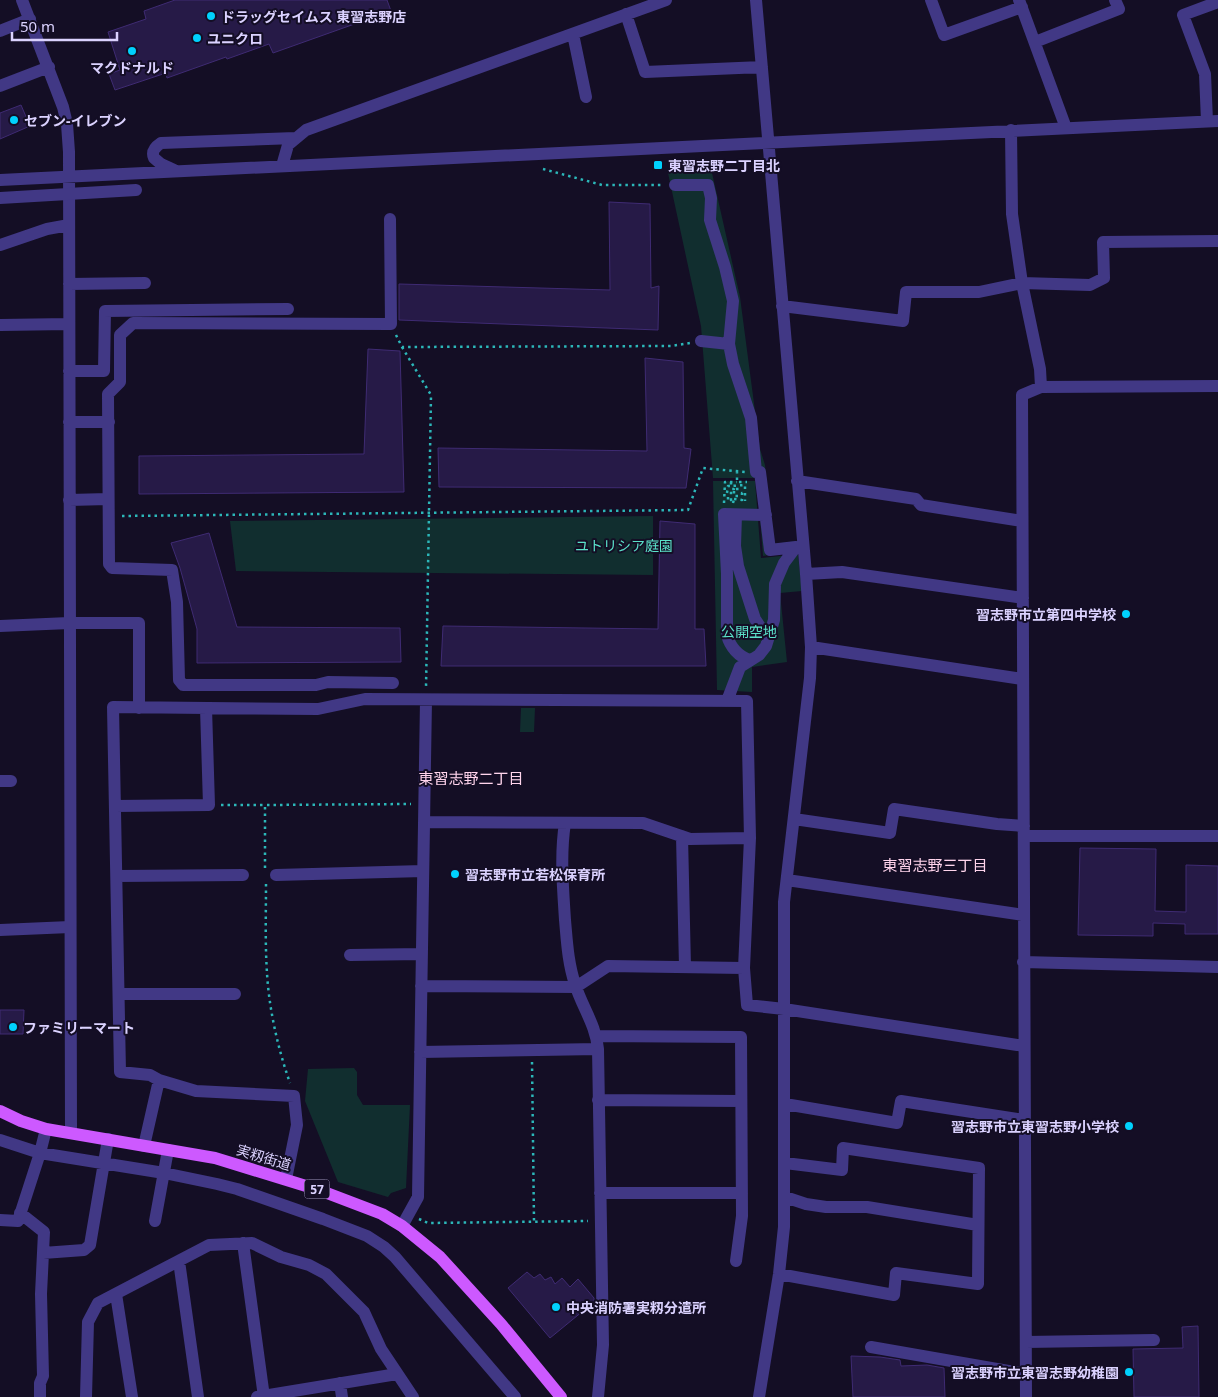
<svg xmlns="http://www.w3.org/2000/svg" width="1218" height="1397" font-family="'Noto Sans','Noto Sans JP',sans-serif">
<rect width="100%" height="100%" fill="#140e25"/>
<path fill="#112e2f" d="M668,173H712L740,297L760,449L765,465L773,544L797,541L799,551L763,556L757,478H713L701,326Z
M713,481H755L761,558L798,554L802,591L780,593L787,662L752,667V692L717,690Z
M653,516V575L236,571L230,521Z
M521,708H535L534,732H520Z
M354,1068L357,1072V1095L363,1105H410L406,1188L391,1193L388,1197L338,1182L305,1101L308,1069Z"/>
<path fill="#261a47" stroke="#3f2b73" d="M175,0H387L391,11L273,53L269,44L227,59L226,57L167,78L166,73L115,90L109,74L120,70L108,32L146,19L144,11Z
M21,105L30,126L0,139V113Z
M609,202L650,204L651,288L659,286L658,330L399,320V284L610,290Z
M368,349L400,351L404,492L139,494V456L364,454Z
M645,358L683,362L684,448L691,449L686,488L439,487L438,448L647,451Z
M660,521L695,524V629H704L706,666H441L443,626L658,629Z
M209,533L237,627L400,628L401,662L197,663V629L180,568L171,543Z
M1080,848L1156,849L1155,911L1186,912V865L1218,866V934H1185V924L1153,923V936L1078,935Z
M0,1010H24L23,1034H0Z
M527,1272L534,1278L540,1274L545,1280L551,1277L555,1284L562,1278L570,1287L578,1279L594,1298V1302L550,1338L508,1288Z
M1198,1326L1199,1397H1134L1133,1349L1183,1348L1182,1327Z
M851,1356L880,1357L900,1360L901,1366L927,1365L944,1368L945,1397H853Z"/>
<g fill="none" stroke-linecap="round" stroke-linejoin="round">
<path stroke="#2cb7b9" stroke-width="2.5" stroke-dasharray="2.5 4" stroke-linecap="butt" d="M543,169L602,185H662
M396,335L402,347L671,346L690,343
M402,347L431,395L426,688
M737,471V482H747
M731,482V486L745,485V501
M727,493L728,486H731
M738,496H734V489H741
M728,497V503
M734,499L742,500V493H745
M724,503L725,482H737
M733,503L734,499L731,500V489H734V486
M122,516L688,510L703,468L745,472
M221,805H265
M265,868V805L411,804
M266,884C266,913 265,943 267,973C269,1009 278,1049 290,1083
M532,1062L534,1221
M419,1219L428,1223L588,1221"/>
<path stroke="#413885" stroke-width="12" d="M22,0L63,107L67,124L69,152L71,1133
M756,0L806,574L811,647L810,678L784,902V1227L779,1274L759,1397
M931,0L944,35L1022,7
M1019,0L1066,128
M626,14L645,72L762,67
M0,31L30,19
M573,34L586,97
M1035,42L1119,9L1115,0
M0,86L49,67
M1207,121L1205,74L1183,15L1218,2
M1011,130L1012,214L1022,283L1040,369L1041,387
M282,166L288,145L306,130L666,0
M174,170L161,164L154,158C151,151 155,147 161,143L295,138
M0,180L1218,121
M675,185H708L711,198L710,220L725,267L733,301L729,344L733,364L751,418L756,472H760L770,550L796,547L784,563L775,584L774,620L766,646L759,655L740,667L727,701
M390,219L391,324L133,323L120,335V382L108,394L109,564L112,568L172,570L177,602L179,680L183,685H316L328,682L393,683
M0,245L47,229L69,225
M69,284L145,283
M782,306L903,321L906,292H979L1022,283L1090,285L1104,278L1103,242L1218,241
M0,325L69,324
M701,341L729,344
M69,371H104L105,311L288,309
M69,422H109
M797,481L916,499L921,505L1022,521
M69,500L108,499
M736,515L735,546L738,566L755,619L768,639
M806,574L842,572L1023,598
M0,626L69,623H139V708
M811,647L1022,679
M750,660C739,657 730,647 727,635V574L724,514L766,515
M0,781H11
M115,806L209,805L206,708
M794,819L890,833L894,809L997,824L1024,826
M565,823C560,855 563,888 565,920C567,942 568,963 575,984C582,1007 596,1025 598,1049L603,1345L598,1397
M682,836L685,967
M1024,836H1218
M276,875L423,871
M117,876L243,875
M787,880L1024,915
M0,930L70,927
M350,955L422,954
M1023,962L1218,967
M744,968L750,838
M421,986L576,987L608,966L744,968L747,1005L784,1009L1024,1046
M119,994H235
M597,1036L741,1037L742,1216L736,1261
M420,1052L598,1049
M159,1080L196,1091L294,1096L297,1125L286,1179
M598,1100L741,1101
M785,1104L897,1123L901,1101L1024,1120
M0,1140L40,1153L164,1173L217,1184L237,1189L323,1219L367,1236L384,1247L395,1257L515,1397
M144,1146L159,1080L150,1075L120,1072L113,707L318,709L365,699L747,701L750,838L690,839L643,823L424,822
M600,1193H742
M785,1197L806,1204L826,1207H867L978,1225
M20,1213L44,1232L41,1294L43,1376L40,1383V1397
M0,1220L18,1221L40,1153L46,1129
M155,1221L168,1150
M402,1226L418,1197L426,700
M243,1243L264,1397
M43,1253L84,1250L90,1245L108,1139
M179,1261L198,1397
M779,1274L894,1295L896,1273L978,1284L979,1168L843,1148L842,1170L785,1163
M116,1294L132,1397
M1026,1342L1154,1340
M871,1347L1026,1374
M340,1383L342,1397
M86,1397L88,1322L98,1303L209,1245L252,1243L281,1257L309,1265L326,1274L364,1312L381,1349L413,1397
M257,1397L397,1374
M1026,1397L1022,395L1041,387L1218,386"/>
<path stroke="#cd59ff" stroke-width="12" d="M0,1111L21,1121L46,1129L215,1158L319,1190L382,1214L402,1226L440,1257L501,1324L561,1397"/>
<path stroke="#413885" stroke-width="12" d="M0,198L136,190"/>
</g>
<g fill="#00d1fd" stroke="#140e25" stroke-width="2">
<circle cx="211" cy="16" r="5"/>
<circle cx="197" cy="38" r="5"/>
<circle cx="132" cy="51" r="5"/>
<circle cx="14" cy="120" r="5"/>
<rect x="653" y="160" width="10" height="10" rx="2.5"/>
<circle cx="1126" cy="614" r="5"/>
<circle cx="455" cy="874" r="5"/>
<circle cx="13" cy="1027" r="5"/>
<circle cx="1129" cy="1126" r="5"/>
<circle cx="556" cy="1307" r="5"/>
<circle cx="1129" cy="1372" r="5"/>
</g>
<g text-anchor="middle" dominant-baseline="central" stroke-width="4" stroke-linejoin="round" paint-order="stroke">
<rect fill="#140e25" stroke="#9f97be" stroke-width="1" x="304.5" y="1179.5" width="25" height="19" rx="4"/>
<g font-size="12" font-weight="bold" fill="#dbd2ff">
<text x="317" y="1189">57</text>
</g>
<g font-size="14" font-weight="bold" fill="#dbd2ff" stroke="#140e25" text-anchor="start">
<text x="221" y="16">ドラッグセイムス 東習志野店</text>
<text x="207" y="38">ユニクロ</text>
<text x="132" y="67" text-anchor="middle">マクドナルド</text>
<text x="24" y="120">セブン-イレブン</text>
<text x="668" y="165">東習志野二丁目北</text>
<text x="1116" y="614" text-anchor="end">習志野市立第四中学校</text>
<text x="465" y="874">習志野市立若松保育所</text>
<text x="23" y="1027">ファミリーマート</text>
<text x="1119" y="1126" text-anchor="end">習志野市立東習志野小学校</text>
<text x="566" y="1307">中央消防署実籾分遣所</text>
<text x="1119" y="1372" text-anchor="end">習志野市立東習志野幼稚園</text>
</g>
<g font-size="14" fill="#5be2ca" stroke="#140e25">
<text x="624" y="545">ユトリシア庭園</text>
<text x="749" y="631">公開空地</text>
</g>
<g font-size="14" fill="#dbd2ff" stroke="#140e25">
<text transform="translate(264 1157) rotate(17)">実籾街道</text>
</g>
<g font-size="15" fill="#ffd4ec" stroke="#140e25">
<text x="471" y="778">東習志野二丁目</text>
<text x="935" y="865">東習志野三丁目</text>
</g>
</g>
<path d="M12 32v8h105v-8" fill="none" stroke="#dbd2ff" stroke-width="2.5"/>
<text x="20" y="32" font-size="15" fill="#dbd2ff" stroke="#140e25" stroke-width="4" paint-order="stroke">50 m</text>
</svg>
